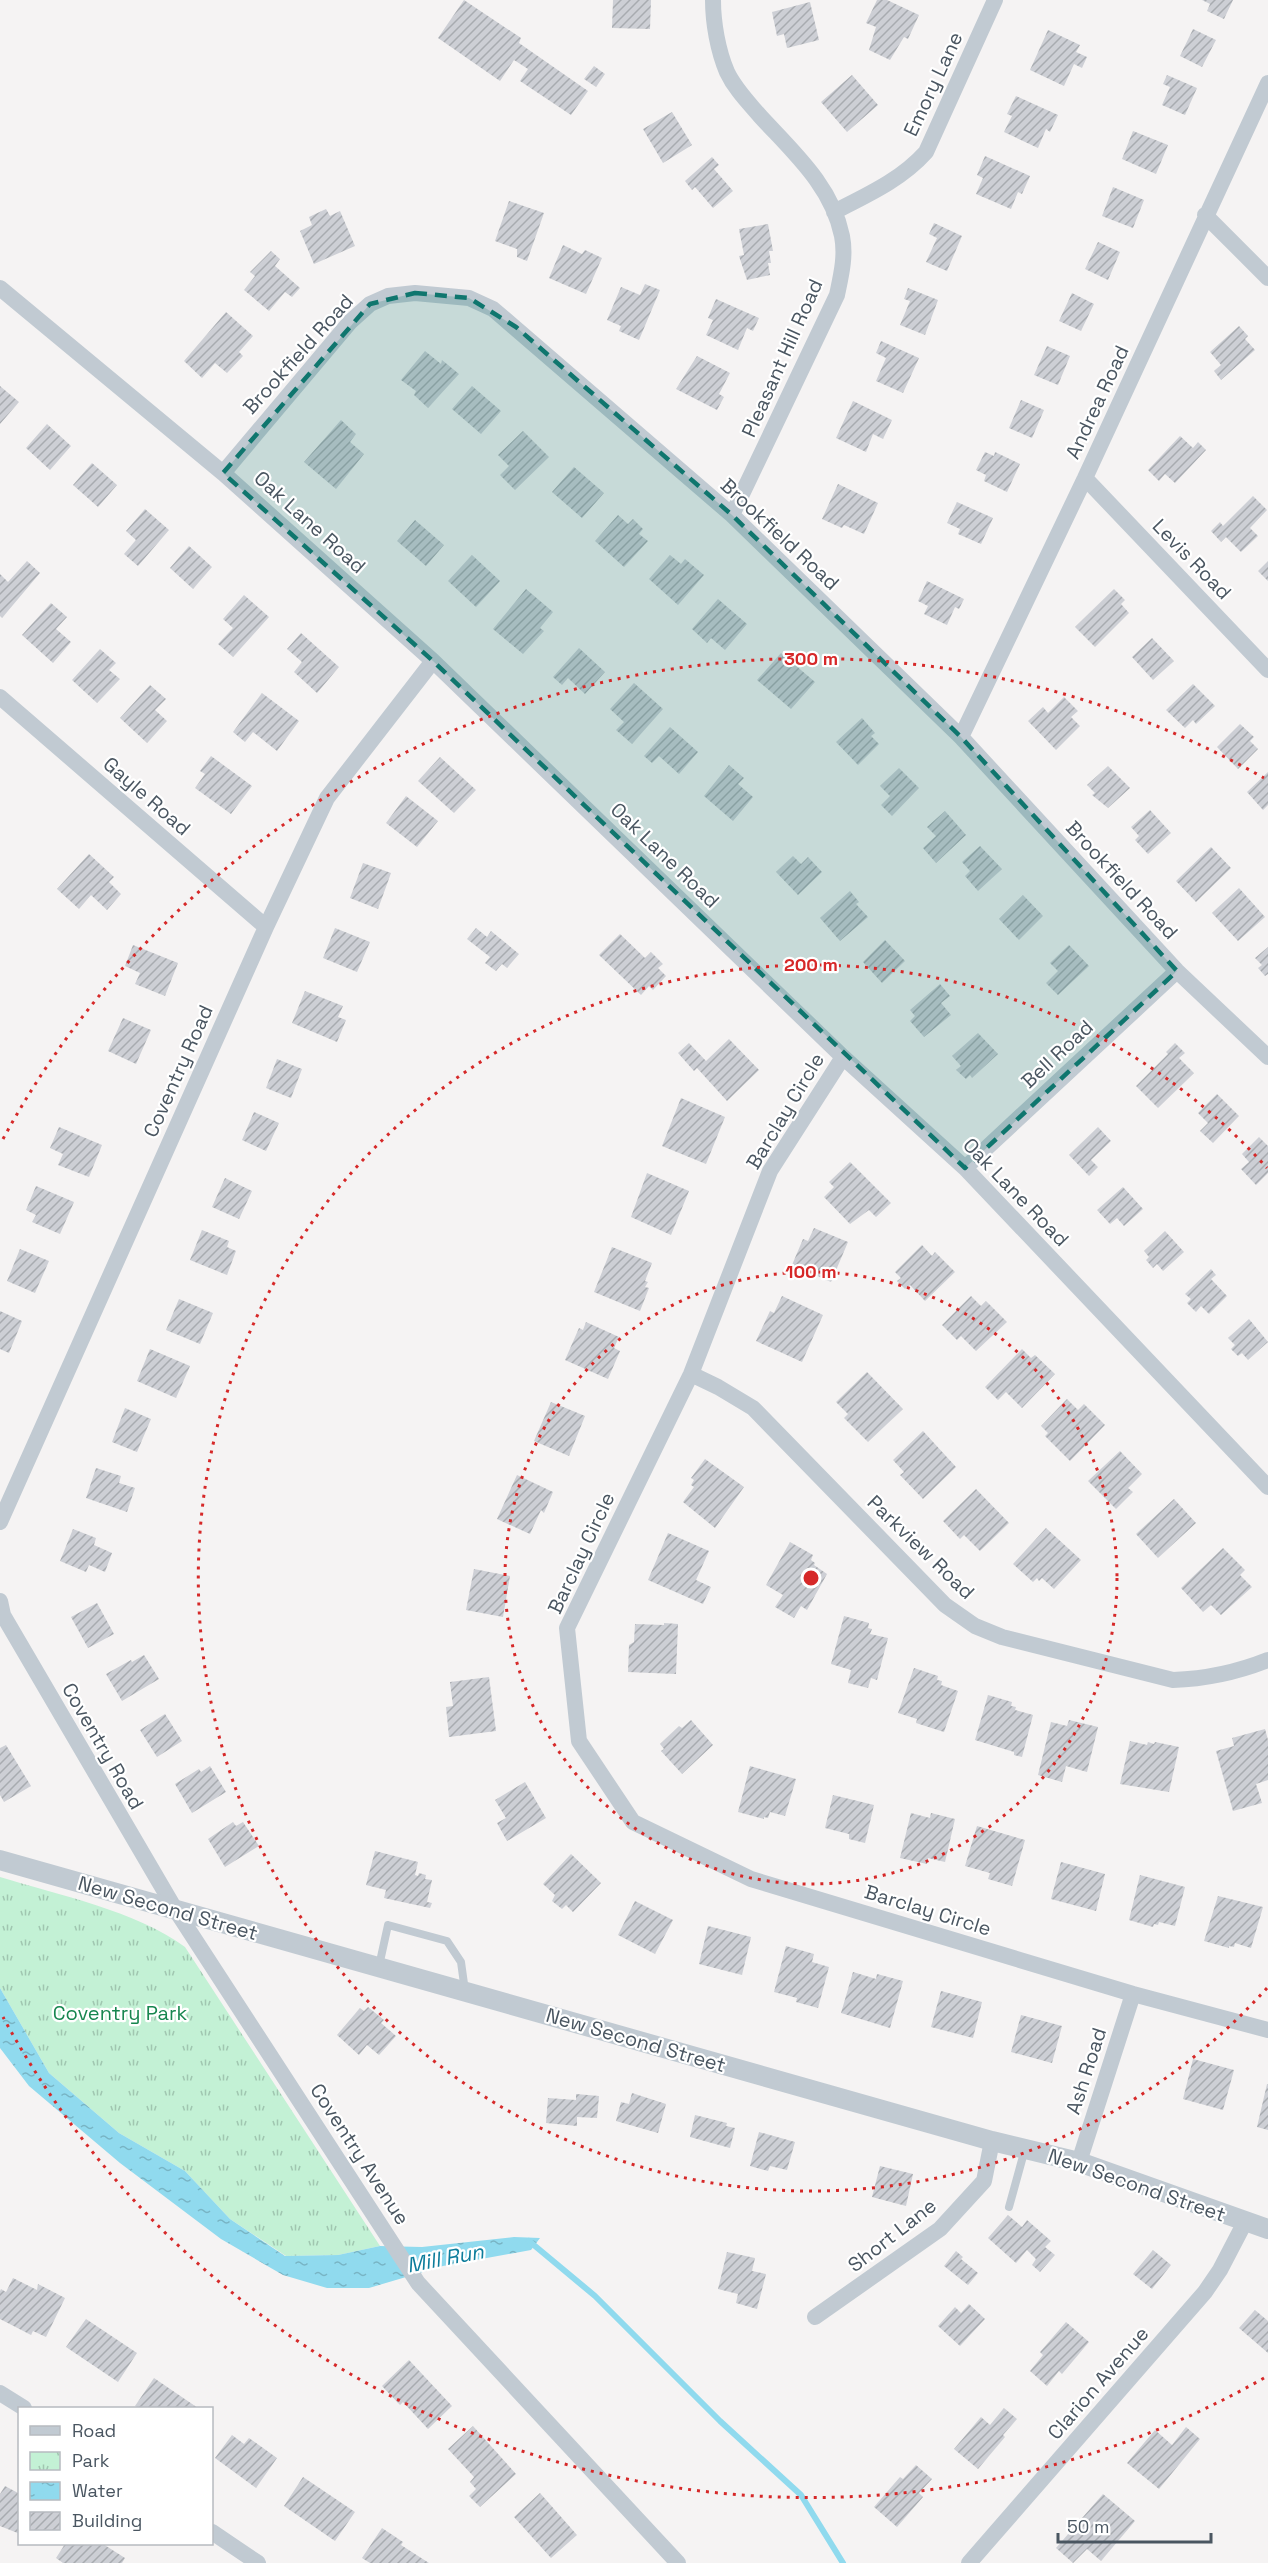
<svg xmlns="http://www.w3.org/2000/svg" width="1268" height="2563" font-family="'Space Grotesk',sans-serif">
<defs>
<pattern id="park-tufts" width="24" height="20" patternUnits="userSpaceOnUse" patternTransform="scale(1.5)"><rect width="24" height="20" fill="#c3f1d5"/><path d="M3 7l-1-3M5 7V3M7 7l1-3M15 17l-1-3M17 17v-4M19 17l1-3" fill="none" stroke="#a0c6b0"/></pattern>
<pattern id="water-ripples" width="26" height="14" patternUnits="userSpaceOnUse" patternTransform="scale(1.5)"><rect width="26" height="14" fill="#90daee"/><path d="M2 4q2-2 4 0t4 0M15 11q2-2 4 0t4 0" fill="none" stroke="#78b4c4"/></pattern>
<pattern id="building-hatch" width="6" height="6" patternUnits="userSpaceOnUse" patternTransform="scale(1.5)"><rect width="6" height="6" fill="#cdcfd5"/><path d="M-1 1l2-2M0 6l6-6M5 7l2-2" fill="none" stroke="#a8abb0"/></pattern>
</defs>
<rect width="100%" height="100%" fill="#f5f3f3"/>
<path fill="url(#park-tufts)" d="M0,1877C58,1895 137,1911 185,1947L380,2246L338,2255L286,2256L230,2219L185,2171L119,2133L49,2073L0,1988Z"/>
<path fill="url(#water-ripples)" d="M0,1988L49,2073L119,2133L185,2171L230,2219L285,2256L338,2255L380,2246L422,2247L514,2237L540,2238L531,2250L443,2266L369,2288H327L283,2275L221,2239L120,2163L29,2086L0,2048Z"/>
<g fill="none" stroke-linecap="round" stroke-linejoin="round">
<path stroke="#90daee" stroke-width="6" d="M529,2241L595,2296L720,2421L801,2495L843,2563"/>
</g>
<path fill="url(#building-hatch)" d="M464,0L521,38L519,43L588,91L571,115L520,81L528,69L514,60L500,81L438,38Z
M613,0H651L650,29L612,28Z
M877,0H887L919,15L908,39L904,37L890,60L869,50L876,27L866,23Z
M1202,0H1233L1224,19L1207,11L1210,4Z
M810,2L819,40L787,48L784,34L777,36L772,12Z
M1193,29L1216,40L1202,67L1180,56Z
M1048,30L1080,45L1076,52L1087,57L1082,68L1074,64L1064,86L1030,70Z
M594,66L605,74L596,87L584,79Z
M852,75L878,105L847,132L821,102Z
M1167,75L1197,88L1185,115L1162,105L1170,87L1163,84Z
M1016,96L1058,115L1050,132L1046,129L1038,148L1004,132L1012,116L1007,114Z
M672,112L692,145L663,163L643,129Z
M1133,131L1168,145L1156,174L1122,159Z
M985,156L1030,176L1022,194L1018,192L1011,209L976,194L983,178L977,175Z
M712,157L719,165L714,169L733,191L713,208L695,187L692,190L685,181Z
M1113,187L1144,200L1133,228L1102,216Z
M509,201L544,213L527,261L517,257V249L495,241Z
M326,209L330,216L340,211L355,246L314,264L300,231L312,225L309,217Z
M934,223L962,236L947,271L926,262L937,238L929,234Z
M768,224L773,251H769L771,263H768L770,275L747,280L739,256L744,255L739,229Z
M1098,242L1120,252L1108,280L1085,269Z
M563,245L582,254L585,250L602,258L586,294L549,278Z
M271,251L280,259L275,266L300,288L292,297L285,292L269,311L244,290L255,276L250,272Z
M645,284L660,290L639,340L619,331L621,326L607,320L621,287L640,295Z
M908,288L938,300L925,335L900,325L910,301L904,299Z
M1072,293L1094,304L1081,331L1059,321Z
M716,299L759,318L753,331L747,328L738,350L706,335L713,320L708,318Z
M226,312L253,336L239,352L243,356L227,373L215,363L202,378L184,361Z
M1239,326L1248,336L1245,339L1255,350L1221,380L1214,371L1221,365L1210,352Z
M881,341L919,358L903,393L876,381L886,358L876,353Z
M1047,346L1070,356L1058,385L1034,375Z
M425,351L441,364L442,360L459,374L428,408L414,395L416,391L401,380Z
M697,356L730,373L719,394L724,397L717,410L676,389Z
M0,386L19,402L0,424Z
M472,386L501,411L481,434L452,409Z
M1021,400L1044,410L1032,438L1009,428Z
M853,401L892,420L883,439L873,434L866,452L836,438Z
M341,420L356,434L350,442L364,454L336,489L304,462Z
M47,424L71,446L50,470L26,448Z
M523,431L549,457L515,490L500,475L509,466L498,455Z
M1180,436L1193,448L1198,442L1206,450L1175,483L1165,474L1159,481L1148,470Z
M985,452L994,456L995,452L1020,464L1007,492L984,481L986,475L976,470Z
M92,463L117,485L98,507L73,485Z
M574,467L604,493L582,518L552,492Z
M838,484L878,503L864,534L844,525L842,528L822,519Z
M1253,496L1267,510L1250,528L1258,536L1241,552L1226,537L1221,542L1211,531L1220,522L1223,526Z
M957,502L993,518L981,544L958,534L960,529L947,523Z
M145,509L169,530L138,566L124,554L136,540L126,531Z
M618,515L628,524L633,519L643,529L639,534L648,541L624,567L595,541Z
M415,520L444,545L426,566L397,541Z
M189,546L212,567L193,589L170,568Z
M472,555L500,581L476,607L448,581Z
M670,555L681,564L685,559L704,575L678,605L649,579Z
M27,561L40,573L2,618L0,616V574L8,582Z
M1268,561V581L1258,571Z
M927,581L964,599L959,609L955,607L947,625L924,614L928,606L918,601Z
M526,589L553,612L540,628L544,631L523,654L493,629Z
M1114,589L1125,600L1121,604L1129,613L1095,647L1075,627Z
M244,595L269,617L233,657L218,644L233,628L223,619Z
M718,599L747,624L725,650L711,638L707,643L692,629Z
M51,603L67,617L56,629L71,642L53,663L22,635Z
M301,633L339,667L317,693L294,672L302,662L287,649Z
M1152,638L1174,661L1153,680L1132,657Z
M579,648L605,672L585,694L568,678L562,685L553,677Z
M100,649L116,663L109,670L120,679L97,703L72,680Z
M781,653L815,682L791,709L757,680Z
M634,683L663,709L632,744L616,730L624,722L610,709Z
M1193,684L1215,706L1196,724L1193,720L1185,728L1166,710Z
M150,685L166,699L155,710L167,721L147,743L120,718Z
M262,693L299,721L277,751L253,732L245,742L233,732Z
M1064,697L1078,711L1071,717L1080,726L1056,750L1028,721L1043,707L1048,713Z
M862,718L875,733L871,736L879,744L858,765L836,742Z
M1240,724L1254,737L1250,741L1258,749L1238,769L1217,747Z
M670,727L698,752L679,774L659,756L652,763L644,756Z
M211,756L252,786L231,814L195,788L205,774L200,771Z
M440,757L476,790L454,813L418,781Z
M729,765L744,778L738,784L753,797L733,821L704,796Z
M1108,766L1130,788L1108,808L1092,795L1095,793L1087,785Z
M899,768L919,788L892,816L881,805L890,796L880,786Z
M1268,772V805L1263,810L1247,792Z
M406,796L438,821L417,847L386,823Z
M1150,810L1171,833L1148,854L1135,840L1139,836L1131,827Z
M945,811L966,835L936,863L923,848L936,836L927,827Z
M980,846L1002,869L978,891L965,876L970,871L962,862Z
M1211,847L1231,868L1196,902L1176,881Z
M89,854L114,877L109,882L121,894L107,910L91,895L79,909L57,889Z
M793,856L801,864L808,857L822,872L798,895L776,872Z
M363,863L391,873L378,909L350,898Z
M1239,888L1265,917L1238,941L1212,913Z
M850,891L859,902L856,904L868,917L840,941L820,918Z
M1023,895L1043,916L1019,940L999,919Z
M335,928L370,942L357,972L323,958Z
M476,928L487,937L491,931L519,954L507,968L502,964L496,971L485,963L490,957L467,939Z
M620,934L645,958L651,952L663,964L658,968L666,976L653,990L649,986L641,995L599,955Z
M885,940L905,961L882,983L863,962Z
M133,945L178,963L165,996L135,984L140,973L125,966Z
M1069,945L1089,966L1058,995L1046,983L1058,971L1050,963Z
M1268,947V974L1265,976L1258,968L1262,965L1255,958Z
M940,984L950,996L941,1003L951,1015L924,1037L910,1021L915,1016L910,1010Z
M305,991L343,1006L338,1017L346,1020L337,1042L292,1023Z
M123,1018L151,1030L136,1064L108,1051Z
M978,1033L998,1054L972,1078L970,1075L966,1079L956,1070L961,1066L952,1056Z
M729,1039L759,1070L727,1101L697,1068L694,1071L678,1053L689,1043L706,1061Z
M1175,1043L1185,1053L1179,1058L1194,1073L1158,1108L1136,1086L1168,1054L1166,1052Z
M277,1059L302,1069L291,1098L266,1088Z
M1217,1094L1239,1116L1213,1143L1200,1131L1208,1123L1198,1113Z
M681,1098L725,1117L706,1164L662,1146Z
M254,1112L279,1123L266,1151L242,1140Z
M59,1127L102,1145L89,1177L58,1165L63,1154L50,1148Z
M1098,1127L1111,1141L1091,1160L1098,1167L1089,1176L1069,1155Z
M1259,1137L1268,1146V1173L1256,1185L1241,1169L1249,1162L1242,1154Z
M850,1162L891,1203L876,1217L869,1210L850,1224L824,1197L834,1187L829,1182Z
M647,1173L689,1191L671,1235L631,1217Z
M225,1178L252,1191L239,1219L212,1207Z
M36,1186L74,1202L60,1234L32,1222L36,1215L26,1210Z
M1123,1187L1143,1209L1124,1226L1117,1218L1110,1224L1097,1210Z
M814,1228L848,1242L831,1282L792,1265L803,1239L808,1241Z
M202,1230L229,1241L227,1247L236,1251L227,1275L190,1260Z
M1165,1231L1184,1252L1163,1271L1157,1264L1153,1268L1146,1260L1149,1257L1144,1251Z
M922,1245L932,1256L935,1252L955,1272L925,1301L910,1285L905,1289L897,1281L901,1278L895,1272Z
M612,1247L652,1263L645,1281L648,1282L645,1287L649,1288L640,1311L594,1292Z
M20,1249L49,1261L35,1293L7,1281Z
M1211,1269L1216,1275L1211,1279L1227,1296L1209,1314L1201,1306L1196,1312L1187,1303L1191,1299L1185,1294Z
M782,1296L823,1315L802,1362L756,1341L770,1311L774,1313Z
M971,1296L981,1306L986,1301L1007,1322L976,1351L961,1336L957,1340L942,1325Z
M179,1299L213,1313L200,1344L166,1330Z
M0,1311L22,1321L9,1353L0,1349Z
M1249,1319L1268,1342L1248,1360L1242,1353L1238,1356L1231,1349L1235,1345L1228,1338Z
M586,1322L619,1337L614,1348L620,1351L608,1379L565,1360L579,1328L583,1330Z
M150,1349L190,1366L176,1398L137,1381Z
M1022,1349L1031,1358L1035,1355L1055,1374L1022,1408L1006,1392L998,1400L985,1387Z
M867,1372L903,1409L868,1442L844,1418L848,1414L836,1402Z
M1067,1399L1078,1410L1084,1404L1105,1425L1070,1461L1045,1436L1048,1433L1041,1426Z
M551,1402L585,1416L569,1456L534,1441Z
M125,1408L151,1419L137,1452L112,1442Z
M923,1431L956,1467L923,1499L900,1475L904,1472L893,1460Z
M1120,1451L1142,1474L1128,1488L1133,1492L1116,1509L1088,1481Z
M705,1459L744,1487L715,1528L683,1502L694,1487L691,1485L694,1480L691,1478Z
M96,1468L121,1476L119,1483L135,1488L127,1512L86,1498Z
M517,1475L553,1492L544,1513L541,1510L530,1534L497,1519Z
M976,1489L1009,1523L980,1551L964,1535L960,1539L943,1521Z
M1174,1499L1196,1523L1158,1558L1136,1534Z
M1046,1528L1081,1560L1054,1589L1042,1578L1039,1581L1037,1578L1033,1582L1013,1564Z
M73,1529L96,1538L94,1545L112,1553L105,1572L89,1565L86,1572L60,1561Z
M668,1533L709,1551L696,1580L711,1587L703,1604L648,1580Z
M790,1542L813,1555L811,1560L815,1563L814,1565L827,1574L807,1610L801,1606L794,1618L775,1607L783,1595L766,1585Z
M1223,1548L1245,1570L1240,1575L1252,1587L1221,1615L1211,1605L1203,1612L1181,1588Z
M474,1569L510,1576L503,1617L466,1610Z
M97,1603L114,1634L88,1648L71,1617Z
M844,1616L869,1623L868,1628L872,1629L870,1634L888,1638L877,1680L871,1678L868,1688L848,1683L851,1670L831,1664Z
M664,1623L678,1624L676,1674L628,1672L629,1645L634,1642L635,1624L664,1625Z
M144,1655L159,1679L122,1701L106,1674L131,1660L132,1662Z
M914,1668L938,1676L937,1680L942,1681L941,1685L958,1691L944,1732L916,1723L917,1719L898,1713Z
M489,1677L496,1731L449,1737L446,1707L453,1706L450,1682Z
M988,1695L1012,1702L1011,1706L1016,1707L1015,1710L1033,1715L1022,1757L1014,1755V1752L975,1740Z
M165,1714L182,1741L157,1757L140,1730Z
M691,1720L713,1745L682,1774L661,1751L664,1749L660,1744L679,1726L682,1728Z
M1069,1720L1098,1727L1087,1772L1066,1766L1062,1782L1038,1775L1051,1722L1067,1726Z
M1265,1729L1268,1740V1780L1256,1784L1262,1803L1233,1811L1216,1751L1234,1746L1232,1738Z
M1130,1741L1147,1745L1148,1742L1154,1744L1155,1742L1179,1747L1169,1792L1120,1784Z
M6,1745L31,1786L4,1802L0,1795V1748Z
M210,1766L226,1792L192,1813L175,1784L199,1769L201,1772Z
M750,1766L796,1779L785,1816L770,1812L768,1818L764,1817V1819L738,1812Z
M525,1782L546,1818L507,1841L497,1823L506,1818L495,1800Z
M833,1795L874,1805L865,1843L849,1839V1834L825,1828Z
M911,1813L930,1818L931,1813L955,1819L945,1862L928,1858L927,1864L900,1858Z
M233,1822L236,1826L243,1822L259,1846L225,1867L208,1839Z
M977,1826L1025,1840L1012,1886L988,1879L990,1873L965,1866Z
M375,1851L418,1862L415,1875L418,1876L419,1873L426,1875L425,1879L432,1880L427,1902L432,1903L430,1908L384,1898L386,1890L366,1885Z
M571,1854L601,1883L573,1912L566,1905L562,1909L552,1901L555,1895L543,1884Z
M1061,1862L1105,1874L1096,1911L1051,1899Z
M1140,1875L1185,1887L1175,1926L1159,1922L1158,1925L1154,1924L1153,1927L1129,1920Z
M1218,1896L1263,1907L1251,1948L1235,1943L1234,1947L1229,1946V1948L1204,1941Z
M635,1901L673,1920L655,1954L618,1935Z
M708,1926L751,1937L742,1975L699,1964Z
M786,1946L814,1954L812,1962L829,1967L818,2008L796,2002L797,1998L774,1992Z
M853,1972L876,1979L877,1974L903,1981L890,2028L841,2013Z
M941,1991L982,2002L973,2038L931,2027Z
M368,2007L384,2020L381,2023L396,2036L379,2055L367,2045L359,2055L337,2035L360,2008L364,2011Z
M1021,2015L1062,2026L1052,2063L1011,2052Z
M1193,2059L1234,2070L1223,2110L1183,2099Z
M1267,2084H1268V2130L1257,2127Z
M632,2093L666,2104L658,2133L616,2121L621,2102L629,2104Z
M576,2094L599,2096L597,2118L577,2117V2126L546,2123L548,2098L576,2100Z
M695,2115L727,2123L726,2126L735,2128L730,2148L690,2137Z
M759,2132L795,2142L787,2170L770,2166L768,2171L750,2166Z
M880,2166L913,2174L906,2206L872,2197Z
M1008,2215L1022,2227L1027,2220L1051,2241L1045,2247L1055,2255L1040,2272L1032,2265L1036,2259L1027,2250L1016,2263L988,2238Z
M1153,2250L1171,2265L1152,2289L1133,2274Z
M956,2251L963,2257L961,2259L978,2273L968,2285L944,2266Z
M727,2252L755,2258L752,2271L766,2274L757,2309L736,2303L738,2294L718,2289Z
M13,2278L37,2290L38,2284L65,2298L46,2337L33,2331L31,2335L0,2319V2291L1,2289L6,2292Z
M969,2304L985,2319L960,2346L938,2326L955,2307L961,2313Z
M1255,2310L1268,2321V2353L1239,2328Z
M86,2319L137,2353L118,2382L66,2347Z
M1066,2322L1089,2342L1062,2374L1059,2371L1047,2386L1030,2371L1043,2355L1040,2352Z
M409,2360L452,2406L428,2429L403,2402L400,2405L382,2386Z
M154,2378L198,2408H139L135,2406Z
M1004,2408L1017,2419L1003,2435L1005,2437L978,2469L954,2449L981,2417L990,2425Z
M473,2426L516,2474L480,2507L469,2496L476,2489L470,2482L474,2477L448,2449Z
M1186,2427L1200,2439L1159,2489L1127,2463L1155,2430L1172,2445Z
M232,2435L244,2444L249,2438L277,2458L256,2488L215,2458Z
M916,2465L932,2479L919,2493L923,2497L897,2527L874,2507L900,2477L903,2479Z
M303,2477L355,2512L335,2541L284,2506Z
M5,2486L20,2494V2534L0,2526V2494Z
M540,2493L577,2535L551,2558L514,2517Z
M1103,2494L1135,2521L1101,2561L1087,2549L1073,2563L1056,2548Z
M382,2528L403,2542L401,2545L429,2563H370L362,2558Z
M65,2544H103L125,2558L122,2563H63L56,2558Z"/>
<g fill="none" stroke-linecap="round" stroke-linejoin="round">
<path stroke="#c1cad2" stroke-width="8" d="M379,1966L388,1925L447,1941L461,1962L465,1991
M1009,2207L1025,2149"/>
<path stroke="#c1cad2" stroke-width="16" d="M713,0C713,23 718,51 727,72C735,89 748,102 760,116C793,152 832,186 842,236C846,256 841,276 837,295L732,515
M834,212C867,195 901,180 926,152L995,0
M1205,215L1268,278
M0,288L223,473L433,661L843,1057L965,1168L1268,1487
M223,473L350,322L370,304L388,296L415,293L469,298L493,309L732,515L961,737L1177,971L1268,1057
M1085,478L1268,670
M0,697L266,927
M961,737L1085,478L1268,83
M843,1057L770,1171L691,1374L567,1628L579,1741L633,1822L751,1879L1133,1994L1268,2030
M965,1168L1177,971
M691,1374L718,1387L753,1408L945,1605L975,1626L1002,1637L1173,1680C1206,1679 1238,1672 1268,1660
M0,1522L266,927L327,798L433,661
M0,1601L3,1615L175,1909L418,2283L678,2563
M1079,2162L1133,1994
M815,2317L940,2229L984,2181L992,2141
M0,2393L24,2408
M212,2532L258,2563
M969,2563L1205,2292L1220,2270L1245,2222"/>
<path stroke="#c1cad2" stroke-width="20" d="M0,1860L992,2141L1079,2162L1268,2229"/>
</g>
<path fill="#0f766e" fill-opacity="0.2" stroke="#0f766e" stroke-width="4.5" stroke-dasharray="12 8" stroke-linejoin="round" d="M415,293L469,298L516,327L732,515L961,737L1177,971L965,1168L433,661L223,473L370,304Z"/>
<g fill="none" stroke="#d62828" stroke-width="3" stroke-dasharray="3 6">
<circle cx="811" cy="1578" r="306"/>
<path d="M1267 1988A613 613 0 1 1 1267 1168"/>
<path d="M1264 2378A919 919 0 0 1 3 2017M3 1139A919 919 0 0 1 1264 778"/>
</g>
<g text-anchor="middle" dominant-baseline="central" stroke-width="4.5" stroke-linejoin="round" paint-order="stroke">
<g font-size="20" fill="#4a5661" stroke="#fff">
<text transform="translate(933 84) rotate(-65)">Emory Lane</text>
<text transform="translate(298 354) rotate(-48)">Brookfield Road</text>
<text transform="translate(782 358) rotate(-66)">Pleasant Hill Road</text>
<text transform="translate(1097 402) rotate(-65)">Andrea Road</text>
<text transform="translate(310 522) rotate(42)">Oak Lane Road</text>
<text transform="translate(780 534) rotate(43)">Brookfield Road</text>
<text transform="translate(1192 559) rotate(46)">Levis Road</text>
<text transform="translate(147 796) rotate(41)">Gayle Road</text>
<text transform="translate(665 855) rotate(44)">Oak Lane Road</text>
<text transform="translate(1122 880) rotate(47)">Brookfield Road</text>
<text transform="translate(1057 1054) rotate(-43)">Bell Road</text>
<text transform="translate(178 1071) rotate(-66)">Coventry Road</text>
<text transform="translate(785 1111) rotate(-59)">Barclay Circle</text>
<text transform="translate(1016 1192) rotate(46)">Oak Lane Road</text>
<text transform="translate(921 1547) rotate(44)">Parkview Road</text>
<text transform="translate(581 1553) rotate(-65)">Barclay Circle</text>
<text transform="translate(103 1746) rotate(60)">Coventry Road</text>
<text transform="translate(168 1908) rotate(16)">New Second Street</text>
<text transform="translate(928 1910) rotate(17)">Barclay Circle</text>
<text transform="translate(636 2040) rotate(16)">New Second Street</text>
<text transform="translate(1086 2071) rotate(-72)">Ash Road</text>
<text transform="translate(360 2154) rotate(57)">Coventry Avenue</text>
<text transform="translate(1137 2185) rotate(19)">New Second Street</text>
<text transform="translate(892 2235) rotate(-38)">Short Lane</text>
<text transform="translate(1098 2383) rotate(-49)">Clarion Avenue</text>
</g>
<g font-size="20" fill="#17864f" stroke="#fff">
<text x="120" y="2013">Coventry Park</text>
</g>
<g font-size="21" font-style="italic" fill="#0c7c9b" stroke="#fff">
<text transform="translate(445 2258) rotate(-11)">Mill Run</text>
</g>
</g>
<circle cx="811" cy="1578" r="9" fill="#d62828" stroke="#fff" stroke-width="3"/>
<g font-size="18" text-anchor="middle" font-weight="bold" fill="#d62828" stroke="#fff" stroke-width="4.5" stroke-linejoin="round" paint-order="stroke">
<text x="811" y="665">300 m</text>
<text x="811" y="971">200 m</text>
<text x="811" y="1278">100 m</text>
</g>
<rect x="18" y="2407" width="195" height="138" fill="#ffffff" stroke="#b7bbc0" stroke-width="1.5"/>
<rect x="30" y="2426" width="30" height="9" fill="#c1cad2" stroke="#b7bbc0" stroke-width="1.5"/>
<text x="72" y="2437" font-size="18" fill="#4a5661">Road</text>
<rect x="30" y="2452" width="30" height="18" fill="url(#park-tufts)" stroke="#b7bbc0" stroke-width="1.5"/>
<text x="72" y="2467" font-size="18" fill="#4a5661">Park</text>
<rect x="30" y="2482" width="30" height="18" fill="url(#water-ripples)" stroke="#b7bbc0" stroke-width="1.5"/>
<text x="72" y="2497" font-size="18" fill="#4a5661">Water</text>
<rect x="30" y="2512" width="30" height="18" fill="url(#building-hatch)" stroke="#b7bbc0" stroke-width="1.5"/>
<text x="72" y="2527" font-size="18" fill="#4a5661">Building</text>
<path d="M1058 2533v9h153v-9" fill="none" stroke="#4a5661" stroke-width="3"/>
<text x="1067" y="2533" font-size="18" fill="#4a5661" stroke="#ffffff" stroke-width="4.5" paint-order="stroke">50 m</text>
</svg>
